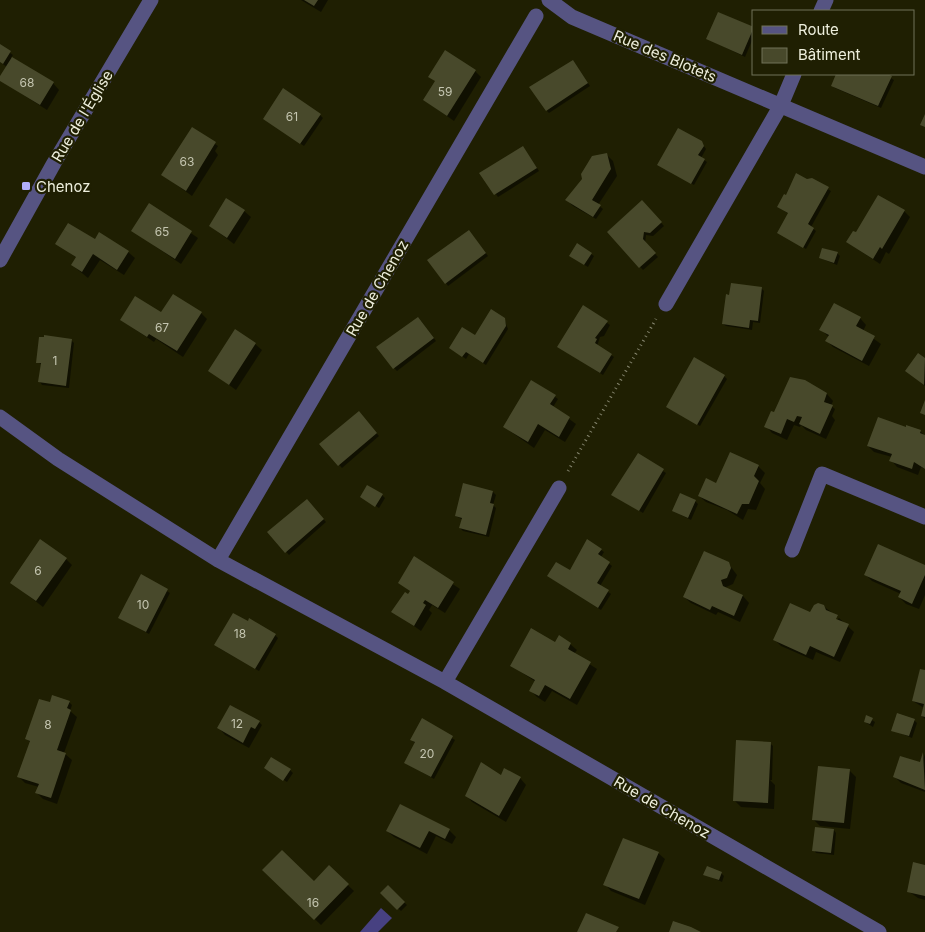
<svg xmlns="http://www.w3.org/2000/svg" width="925" height="932" font-family="Inter,sans-serif">
<rect width="100%" height="100%" fill="#1f1f02"/>
<path fill="#474181" d="M381,908L392,918L378,932H360Z"/>
<path fill="#0007" d="M301,0H328L321,12Z
M719,13L754,28V36L745,57L708,39Z
M0,46L13,55L11,58L53,83L59,90L47,110L0,80L7,67L0,62Z
M575,64L590,86L549,113L547,111Z
M475,71L481,77L454,121L424,100Z
M837,74H884L894,80L881,108L835,88L832,85Z
M320,115L323,118L304,146L267,121Z
M192,128L218,146L215,151L218,155L192,196L163,175Z
M701,142L706,149L701,158L707,162L694,185L659,165Z
M523,147L539,171L498,197L481,173Z
M607,155L613,161L617,176L598,205L603,209L596,219L573,206L567,200Z
M812,180L831,191L811,227L816,231L806,249L782,235L789,214L778,207L806,181Z
M642,202L664,226L653,236L646,235L645,243L658,257L643,270L608,232Z
M150,205L198,238L181,264L133,231Z
M244,211L251,217L234,244L210,226Z
M904,211L910,217L889,254L886,252L880,264L847,242L856,234Z
M472,235L488,256L448,286L446,283Z
M95,241L128,252L135,258L124,275L100,260L88,278L72,265L77,258L56,243Z
M837,253L840,256L837,265L820,258Z
M591,254L594,256L588,267L573,258Z
M761,288L764,291L760,323L753,322L752,330L726,326L723,324Z
M584,307L610,325L604,336L600,337L597,346L614,357L603,375L562,349Z
M201,313L207,319L183,357L156,339L154,342L121,320L162,314Z
M860,318L866,325L863,331L881,344L869,366L833,347L827,341L829,337L821,330Z
M504,319L508,329L486,365L469,354L466,359L450,348L475,337Z
M421,321L436,341L397,371L394,368Z
M71,340L74,343L69,388L42,385L40,382L42,365L38,362Z
M255,344L262,350L236,390L210,371Z
M919,355L925,360V386L907,371Z
M724,376L727,379L700,426L667,407Z
M804,382L827,394L833,401L831,406L835,409L832,416L835,420L826,439L806,430L801,425L800,427L794,425L787,440L772,433L766,426Z
M545,390L558,399L553,407L576,424L565,442L545,430L534,448L504,427Z
M361,416L379,436L342,468L321,444Z
M907,426L921,432L925,436V469L921,467L918,475L897,467L891,460L892,457L874,452L868,446L906,429Z
M731,454L758,466L765,473L760,483L765,489L756,510L748,509L743,520L727,510L706,502L699,496L717,485Z
M638,455L666,473L643,513L616,497Z
M493,492L496,495L493,505L496,508L489,537L463,531L460,528L463,520L456,516Z
M382,495L385,498L379,508L362,497Z
M307,501L326,522L289,555L269,532Z
M695,501L698,504L691,520L673,511Z
M587,541L601,550L604,552L601,557L612,566L600,586L611,594L601,610L551,578L570,572Z
M414,558L460,589L445,613L432,605L429,610L432,613L421,631L393,611L411,592L399,582Z
M66,559L72,565L43,607L12,583Z
M728,563L737,575L733,584L726,587L727,589L743,596L749,603L740,622L718,612L716,615L691,603L684,597Z
M925,566V595L919,609L906,604L899,597L901,594L872,581L866,575Z
M141,576L170,593L149,634L119,617Z
M823,606L838,617H835V622L839,618L854,632L840,662L816,652L813,660L781,646L775,640L809,613Z
M275,635L278,638L259,671L219,648Z
M555,644H570L577,650L574,654L597,669L577,705L552,691L545,702L537,697L531,691L536,682L512,666Z
M925,671V719L922,716L924,708L913,701Z
M69,702L72,705L70,711L77,717L64,753L72,760L57,804L43,799L37,793L39,787L25,783L19,777L31,743L26,738L55,706Z
M867,717L875,722L873,727L865,722Z
M423,720L455,740L434,779L406,763L415,743L412,740Z
M914,720L917,723L912,738L893,730Z
M259,722L262,725L249,748L225,735L219,728Z
M770,743L773,746L772,780H770L775,785L774,809L741,807L734,800Z
M925,754V792L901,783L895,777L921,764Z
M482,764L499,775L520,778L526,785L506,822L472,802L466,795Z
M265,768L290,770L293,773L287,782Z
M850,771L856,777L850,829L820,826L813,819Z
M400,805L449,830L456,837L452,844L436,836L427,854L394,837L387,831Z
M834,830L836,833L834,855L816,853L814,850Z
M658,853L665,859L645,905L611,891L605,884Z
M925,866V900L918,898L908,891Z
M329,867L354,891L321,925L264,870L314,883Z
M721,873L724,876L722,882L705,874Z
M388,887L407,905L401,911L382,893Z"/>
<path fill="#48492b" d="M304,0H318L314,6Z
M718,12L754,27L742,55L706,39Z
M0,44L11,51L3,64L0,62Z
M445,50L476,70L447,116L423,100L435,81L428,77Z
M12,57L54,82L40,105L0,81V76Z
M573,60L588,83L546,111L529,87Z
M836,74H887L892,76L878,106L831,86Z
M283,88L321,114L300,144L263,119Z
M925,114V127L920,125Z
M192,127L216,142L186,191L161,175Z
M678,128L702,141L704,146L698,155L705,159L691,184L657,165Z
M523,146L537,168L494,195L479,173Z
M607,153L611,169L592,200L601,205L593,217L565,200L582,179L581,174L592,156Z
M796,173L807,179L812,178L829,187L808,224L814,228L803,248L777,233L788,213L777,207L784,194L786,195Z
M878,195L905,210L882,249L880,247L873,259L846,242L853,231L856,232Z
M226,198L245,210L227,238L209,226Z
M642,200L662,222L650,233L644,232L643,239L656,253L639,268L607,232Z
M149,203L192,231L175,259L131,231Z
M68,223L95,239L99,232L129,251L117,270L93,254L82,272L71,265L76,257L55,244Z
M469,230L486,253L445,284L427,260Z
M577,243L592,253L584,265L569,256Z
M822,248L838,252L834,263L819,258Z
M731,283L762,287L758,321L750,320L749,328L722,324L726,294L729,295Z
M173,294L202,312L177,351L149,334L147,337L120,320L135,296L161,312Z
M834,303L861,317L856,326L875,336L862,361L825,341L829,335L819,330Z
M583,305L608,321L595,338L597,339L595,343L612,354L600,373L557,347Z
M491,309L505,318L506,326L483,363L466,352L462,357L449,348L462,327L475,335Z
M418,317L434,338L393,369L376,347Z
M235,329L256,343L229,385L208,371Z
M44,335L72,339L66,386L38,382L41,363H36L39,337H44Z
M918,353L925,358L924,385L905,371Z
M694,357L725,375L697,425L666,407Z
M790,377L805,380L827,393L824,402L833,405L820,434L799,424L802,417L797,416L794,422L787,419L781,434L764,427L771,411L774,412Z
M531,380L556,395L550,404L570,417L559,437L538,424L528,442L503,427Z
M925,400V415L920,413Z
M359,411L377,433L338,466L319,444Z
M878,417L906,427V425L921,430L920,433L925,435V469L914,462L912,469L889,461L892,454L867,446Z
M730,452L759,465L754,476L759,481L749,504H742L737,514L698,496L706,478L716,483Z
M638,453L664,469L639,511L611,495Z
M463,483L493,491L490,503L494,504L486,535L459,528L462,518L455,516Z
M367,485L383,494L375,507L360,497Z
M680,493L696,500L688,518L672,511Z
M307,499L324,519L285,553L267,532Z
M40,539L67,558L36,601L10,583Z
M587,539L602,549L598,554L610,562L597,583L609,590L598,608L547,576L556,562L570,570Z
M878,544L925,565V575L912,604L898,597L901,591L864,575Z
M704,551L729,562L731,568L727,578L721,580L723,586L743,595L734,616L712,606L710,610L683,597Z
M414,556L454,582L438,608L425,600L423,603L426,605L414,626L391,612L405,592L408,594L410,591L398,583Z
M141,574L168,589L146,632L118,618Z
M790,603L810,612L814,605L818,603L824,605L826,610L838,615L836,619L849,624L834,657L810,646L806,655L773,640Z
M233,613L248,621L249,618L276,634L255,669L214,645Z
M531,628L555,642L559,635L571,643L568,649L591,662L570,699L545,685L539,696L529,691L535,680L510,666Z
M920,669L925,670V717L921,716L924,704L912,701Z
M52,695L70,701L67,708L71,710L57,750L66,753L51,798L35,793L39,784L17,777L30,741L25,739L39,699L50,702Z
M230,705L260,721L255,729L251,727L243,743L217,728Z
M897,713L915,719L909,736L891,731Z
M866,715L873,718L870,724L864,722Z
M422,718L453,736L431,777L404,763L415,742L410,740Z
M736,740L771,742L768,803L733,801Z
M923,752L925,790L893,777L900,756L920,762Z
M271,757L291,769L283,781L264,768Z
M481,762L501,775L504,768L521,777L499,816L465,796Z
M818,766L850,769L844,823L812,820Z
M400,804L450,829L445,839L429,831L420,848L386,831Z
M815,827L834,829L831,853L812,851Z
M623,838L659,852L639,899L603,885Z
M282,850L314,881L329,865L349,884L314,920L262,870Z
M913,862L925,865V896L907,892Z
M707,866L722,872L719,880L703,875Z
M388,885L405,902L397,910L380,893Z
M586,913L619,927L616,932H577Z
M673,921L691,927L701,932H669Z"/>
<g fill="none" stroke-linecap="round" stroke-linejoin="round">
<path stroke="#84846d" stroke-width="3" stroke-dasharray="1 4" stroke-linecap="butt" d="M568,471L656,319"/>
<path stroke="#565482" stroke-width="15" d="M549,0L572,17L925,167
M821,11L826,0
M0,260L54,163L151,0
M666,304L781,105L794,74
M0,417L58,459L218,560L445,682L879,932
M792,550L822,474L925,517
M218,560L536,16
M445,682L559,488"/>
</g>
<rect fill="#b0aefa" stroke="#1f1f02" stroke-width="2" x="21" y="181" width="10" height="10" rx="2.5"/>
<g text-anchor="middle" dominant-baseline="central" stroke-width="4.5" stroke-linejoin="round" paint-order="stroke">
<g font-size="12" fill="#c4c5b0">
<text x="27" y="82">68</text>
<text x="445" y="91">59</text>
<text x="292" y="116">61</text>
<text x="187" y="161">63</text>
<text x="162" y="231">65</text>
<text x="162" y="327">67</text>
<text x="55" y="360">1</text>
<text x="38" y="570">6</text>
<text x="143" y="604">10</text>
<text x="240" y="633">18</text>
<text x="237" y="723">12</text>
<text x="48" y="724">8</text>
<text x="427" y="753">20</text>
<text x="313" y="902">16</text>
</g>
<g font-size="15" fill="#edeedc" stroke="#1f1f02">
<text transform="translate(665 56) rotate(23)">Rue des Blotets</text>
<text transform="translate(82 116) rotate(-59)">Rue de l'Église</text>
<text transform="translate(377 288) rotate(-60)">Rue de Chenoz</text>
<text transform="translate(662 807) rotate(30)">Rue de Chenoz</text>
</g>
<g font-size="15" fill="#edeedc" stroke="#1f1f02" text-anchor="start">
<text x="36" y="186">Chenoz</text>
</g>
</g>
<rect x="752" y="10" width="162" height="65" fill="#1f1f02" stroke="#717259"/>
<rect x="762" y="26" width="25" height="8" fill="#565482" stroke="#717259"/>
<text x="798" y="35" font-size="15" fill="#edeedc">Route</text>
<rect x="762" y="48" width="25" height="15" fill="#48492b" stroke="#717259"/>
<text x="798" y="60" font-size="15" fill="#edeedc">Bâtiment</text>
</svg>
